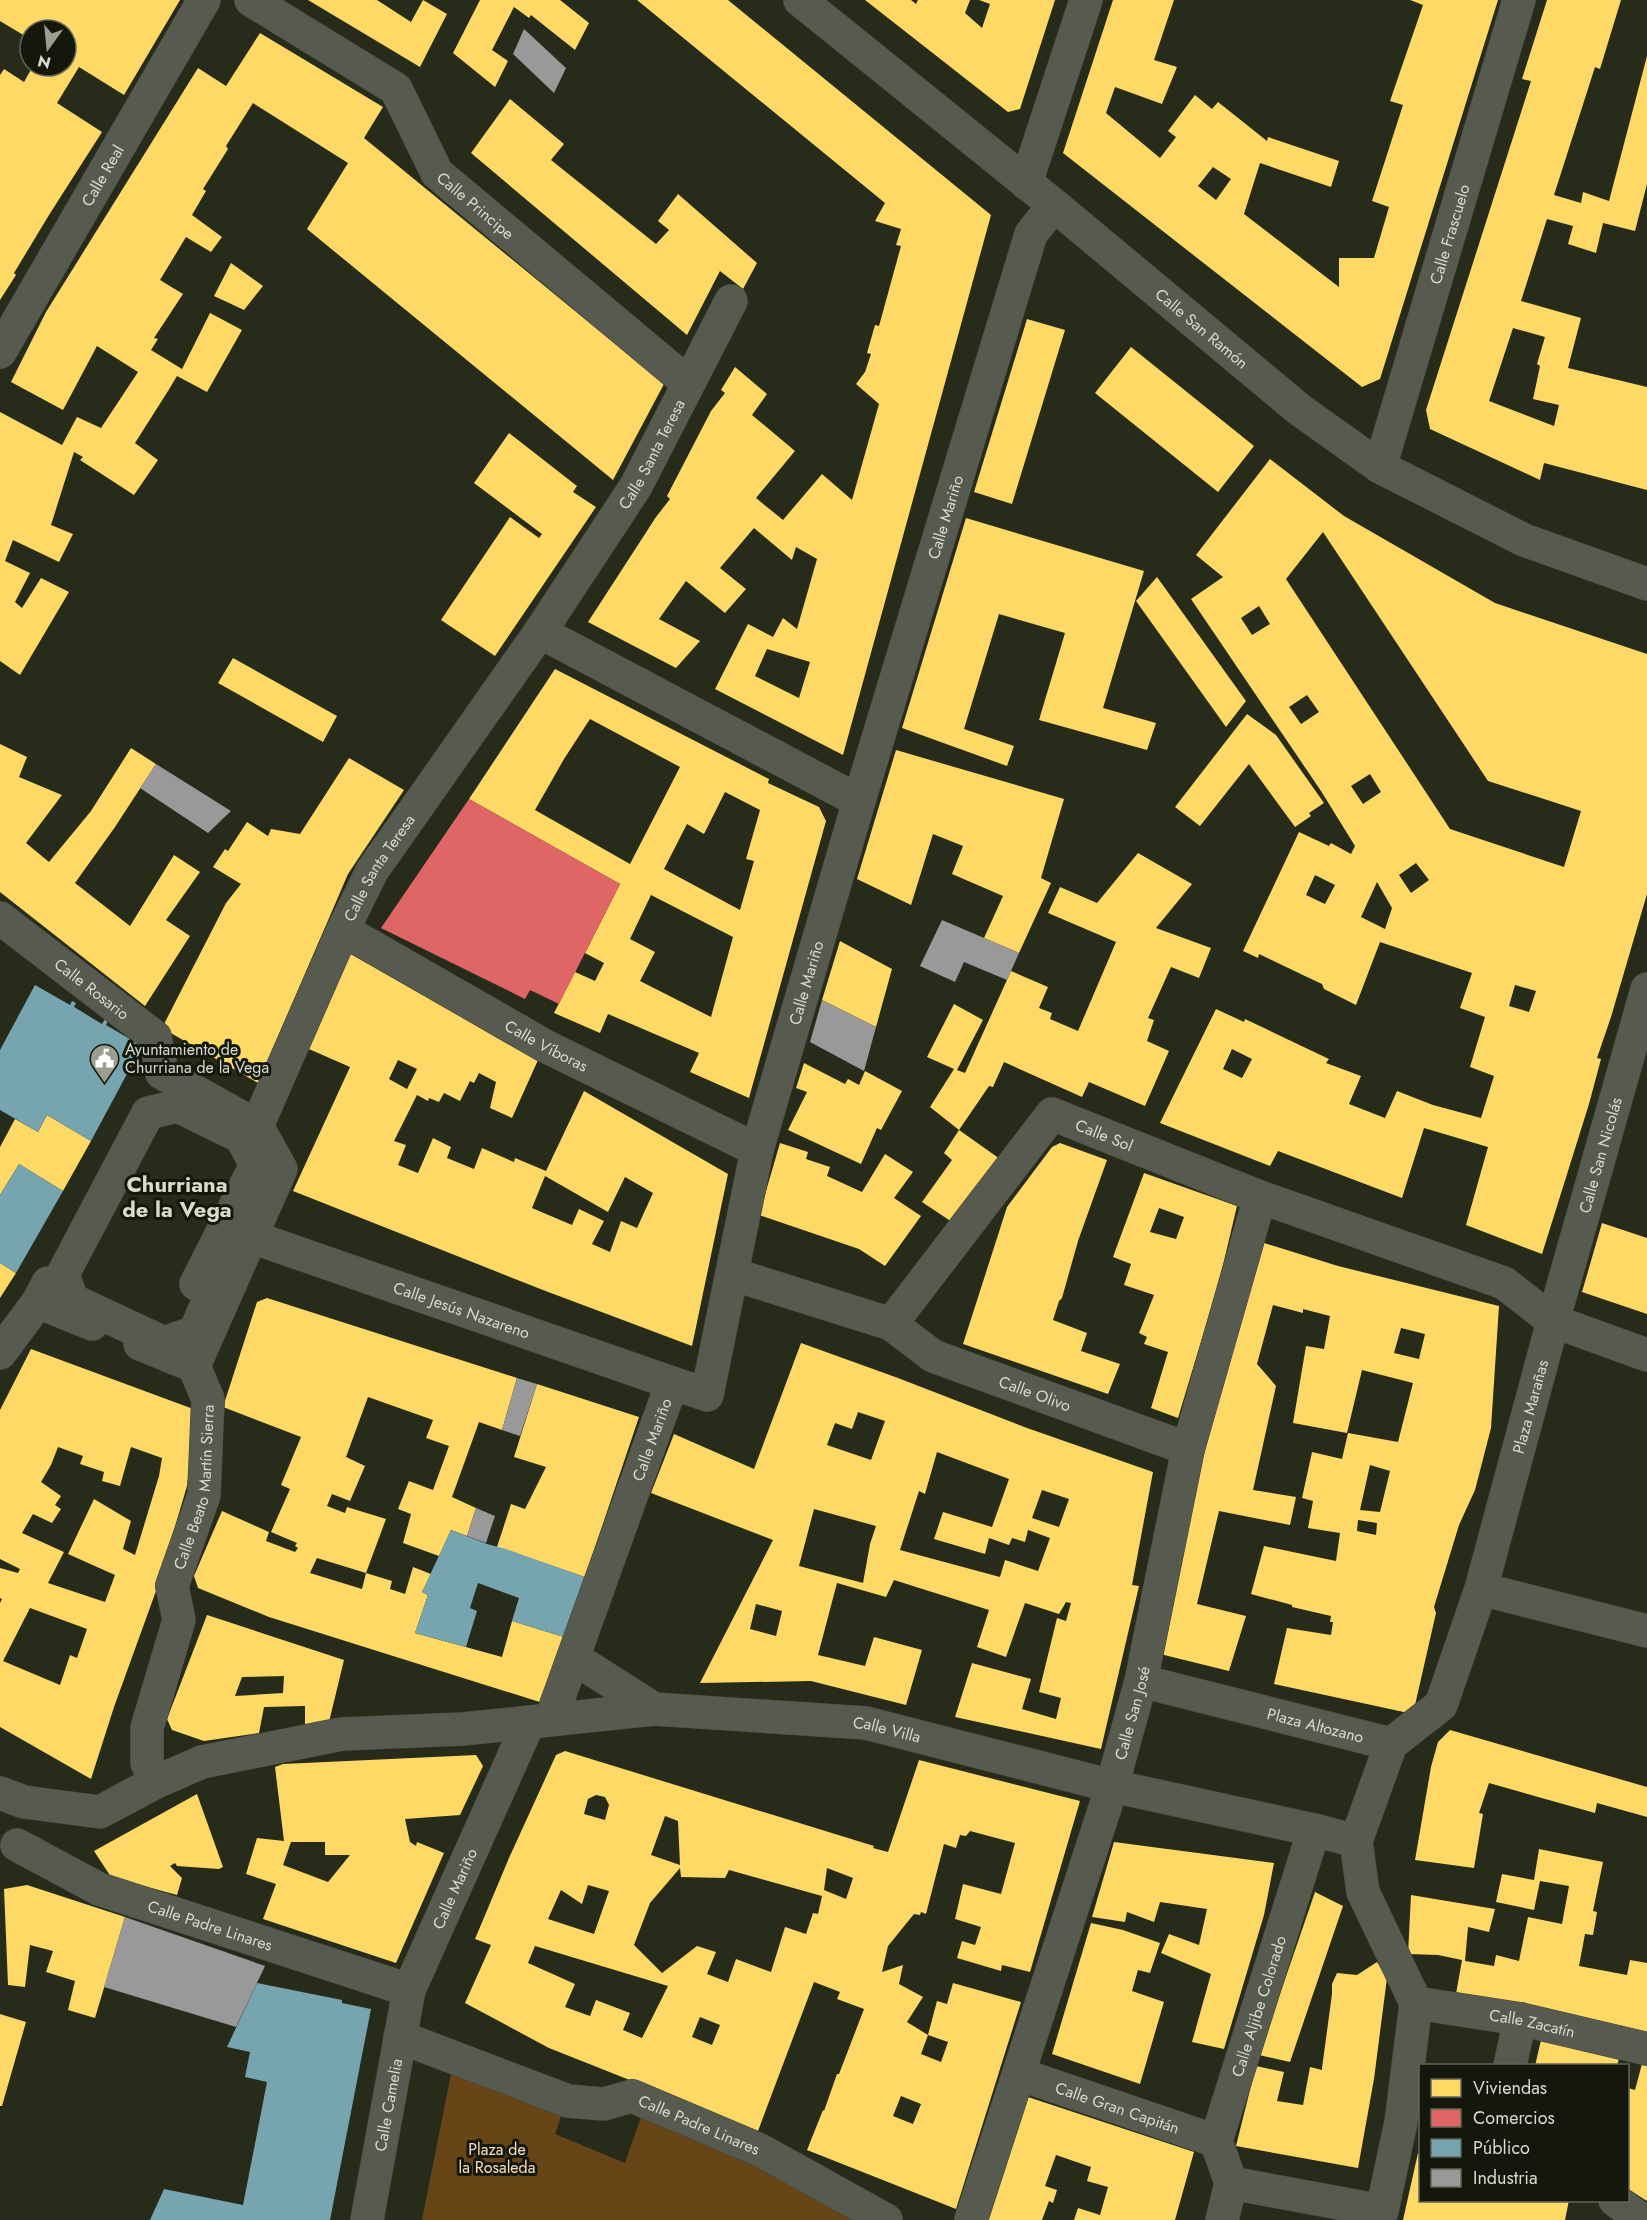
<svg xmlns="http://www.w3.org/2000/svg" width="1647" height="2220" font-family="Jost,sans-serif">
<rect width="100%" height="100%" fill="#262b1a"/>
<path fill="#674517" d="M452,2069L562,2114L555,2134L625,2163L643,2111L780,2174L853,2220H422Z"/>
<path fill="#ffd966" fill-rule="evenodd" d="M0,0H180L124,95L79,67L57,103L102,132L49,215L14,273L16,275L0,300V75L4,69L24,82L33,66H66V30H30V39L0,21Z
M308,0H377L411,22L423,0L447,14L420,67Z
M480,0H560L589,23L575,50L531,15L529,18L514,7L492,50L508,61L495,87L453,53Z
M637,0H728L991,215L843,755L715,689L748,624L773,637L783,618L797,629L817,559L796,547L792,560L754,528L720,568L746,589L725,613L686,581L659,619L700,641L676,668L588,622L656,517L670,499L667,496L711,411L725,393L721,390L735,367L767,394L752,415L795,451L756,498L783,520L822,474L852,500L879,404L856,384L865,372L871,354L867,353L875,325L879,326L901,246L896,245L901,229L875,221L885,203ZM767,649L810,662L799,698L755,676Z
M865,0H911L916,4L918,0H970L965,13L982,28L990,4L979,0H1055L1020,109L1008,112Z
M1113,0H1174L1154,60L1177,67L1162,104L1115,87L1106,113L1160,158L1176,137L1168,131L1195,95L1212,109L1218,102L1267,141L1268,137L1339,161L1331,187L1260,163L1244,214L1339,287V258H1374L1389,207L1372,201L1403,105L1390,101L1423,5L1410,0H1498L1380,379L1362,387L1063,153ZM1213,167L1231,179L1216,200L1198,186Z
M1547,0H1621L1600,69L1595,67L1554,195L1581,203L1583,192L1609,201L1647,56V184L1635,231L1603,223L1596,253L1568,244L1573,226L1547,219L1521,301L1581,318L1568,368L1647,387V490L1544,463L1540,480L1430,429L1426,410L1531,81L1522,79ZM1513,328L1545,337L1537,364L1540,366L1533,399L1559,405L1554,426L1489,401Z
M260,33L383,107L364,138L664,384L613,480L307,229L348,163L253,103L226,146L228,149L203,189L206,191L192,215L222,237L211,252L186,237L160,280L183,294L154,338L158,339L151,350L182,369L210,313L242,330L207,392L177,376L168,391L135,443L158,460L134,495L80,460L83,457L74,452L51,525L73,534L59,562L13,540L5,561L30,573L15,602L22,608L41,578L69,592L20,675L0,661V412L62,445L77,417L101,428L138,372L97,346L63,410L11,382L46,312L198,68L226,86Z
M510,99L564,144L551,160L656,244L669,230L658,221L678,194L757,263L743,289L720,271L687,335L471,153Z
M231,263L263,286L244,310L214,296Z
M1027,319L1065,330L1012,504L974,492Z
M1131,347L1254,446L1218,492L1095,393Z
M509,433L577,486L573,492L596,507L495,656L441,620L510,517L539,538L542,534L474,483Z
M1270,459L1344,516L1495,603L1647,654V894L1611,1017L1597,1058L1601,1059L1589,1104L1542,1254L1466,1225L1488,1147L1424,1128L1402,1198L1278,1151L1270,1166L1160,1123L1216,1009L1244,1022L1245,1019L1329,1059L1326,1063L1361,1076L1349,1104L1385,1118L1397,1091L1433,1105L1481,1118L1494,1076L1470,1067L1485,1017L1460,1008L1472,973L1380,942L1356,1005L1324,989L1322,984L1307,977L1259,954L1258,958L1243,951L1299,832L1329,846L1331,843L1351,854L1355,846L1321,791L1191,599L1223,577L1196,555ZM1323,532L1488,781L1581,811L1564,867L1450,829L1286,579ZM1259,606L1270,624L1252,635L1241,618ZM1307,695L1319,712L1301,724L1289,707ZM1370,774L1381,792L1363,804L1351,786ZM1416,863L1429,880L1411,893L1399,875ZM1315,875L1335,885L1325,904L1306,895ZM1377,882L1392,908L1385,929L1361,917ZM1515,985L1536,991L1529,1012L1509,1006ZM1232,1049L1252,1059L1242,1078L1223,1069Z
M966,518L1144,571L1103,708L1156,723L1147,750L1039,720L1065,633L999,614L964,729L1014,746L1007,766L902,728Z
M1157,577L1246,701L1226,727L1136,601Z
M233,658L337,716L323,742L218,683Z
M555,669L769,779L768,783L819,807L826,821L749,1098L690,1072L699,1053L608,1014L600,1033L554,1013L575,972L595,981L604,963L585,953L620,884L469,799ZM590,719L680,767L630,864L535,810L564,759ZM725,792L760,810L746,859L754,861L740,910L664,869L687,824L704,834ZM651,895L733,937L711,1017L640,981L655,952L630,939Z
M1247,714L1276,735L1324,803L1309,813L1311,816L1295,827L1249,764L1200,826L1175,807Z
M0,744L27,757L19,777L62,795L26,843L49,862L91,811L131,748L156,764L115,827L75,883L130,926L174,855L200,872L166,920L190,936L145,1006L0,892Z
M896,750L1064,799L1041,878L1051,883L1019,953L984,938L1003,896L952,874L963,846L933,834L911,905L857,879Z
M349,758L404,790L348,874L258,1083L162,1028L226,903L241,884L213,867L225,849L228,851L247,822L268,836L271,829L300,834Z
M1138,853L1192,884L1156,928L1211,948L1199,978L1171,967L1148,1018L1154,1020L1147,1041L1169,1051L1145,1106L1089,1082L1082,1097L1004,1062L993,1087L989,1086L959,1130L930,1107L954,1069L927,1057L954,1004L983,1020L957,1070L965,1073L1011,971L1048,987L1039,1008L1052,1013L1050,1019L1078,1031L1116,942L1048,913L1060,887L1097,903Z
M840,941L892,969L876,1027L822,1000Z
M349,953L538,1060L512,1118L490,1108L496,1082L479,1073L474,1083L470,1081L460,1101L444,1093L439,1102L429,1098L428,1101L417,1095L394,1141L406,1145L398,1165L418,1173L433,1138L451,1147L447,1158L474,1169L482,1148L514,1162L515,1158L546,1171L584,1091L728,1174L692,1346L543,1290L293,1191L350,1067L302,1046ZM398,1060L417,1069L407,1089L389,1079ZM545,1176L608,1212L625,1177L653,1193L637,1228L621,1221L610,1252L592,1244L604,1221L579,1209L572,1225L532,1208Z
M804,1063L845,1084L848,1079L859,1085L865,1071L902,1091L881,1130L877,1128L861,1164L788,1130L807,1092L796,1088Z
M47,1115L91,1141L63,1191L19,1164L0,1195V1147L15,1119L38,1132Z
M959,1130L1000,1159L952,1222L922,1202L952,1160L944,1153Z
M780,1143L808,1152L806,1159L830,1167L827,1176L862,1192L885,1154L913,1172L894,1198L921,1216L885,1266L859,1249L759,1215Z
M1060,1143L1107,1160L1078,1241L1062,1298L1059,1301L1053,1320L1087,1333L1081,1351L1120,1364L1108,1394L963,1344L1007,1207L1052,1147Z
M1144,1173L1237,1206L1219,1282L1178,1418L1151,1408L1168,1352L1144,1344L1147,1337L1139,1333L1154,1295L1124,1285L1131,1264L1113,1257ZM1159,1208L1184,1217L1176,1239L1150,1232Z
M1602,1223L1647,1238V1314L1582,1292Z
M1258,1241L1338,1266L1499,1306L1491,1428L1475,1490L1459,1525L1434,1607L1436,1613L1413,1714L1274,1684L1287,1628L1331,1635L1333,1622H1330L1331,1616L1292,1607V1605L1251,1594L1264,1546L1336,1561L1340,1533L1308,1528L1313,1501L1302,1498L1312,1452L1342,1459L1348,1433L1398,1442L1413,1383L1362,1370L1347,1433L1293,1423L1306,1346L1324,1349L1330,1316L1303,1309V1313L1273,1305L1257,1364L1276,1386L1253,1490L1296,1497L1290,1525L1219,1511L1197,1604L1246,1616L1229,1671L1156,1653L1193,1479ZM1401,1328L1425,1334L1419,1359L1394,1353ZM1370,1465L1390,1471L1380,1512L1360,1510ZM1358,1520L1377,1523L1376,1535L1357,1531Z
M0,1263L16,1273L0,1298Z
M267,1298L517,1378L502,1430L479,1422L452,1497L476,1508L467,1536L451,1530L439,1556L403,1543L411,1514L398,1509L409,1481L433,1490L449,1446L426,1438L433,1420L368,1397L346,1457L365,1466L350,1501L332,1494L327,1506L345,1513L347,1507L386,1519L366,1573L317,1558L310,1573L362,1589L366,1573L392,1581L390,1589L405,1594L413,1567L431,1574L422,1592L428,1595L415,1633L502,1657L512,1621L567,1638L546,1704L269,1617L198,1588L194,1576L222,1511L269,1532L266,1541L295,1552L298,1548L295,1546L297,1543L271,1532L290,1489L281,1485L301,1437L223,1407L257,1302Z
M801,1343L898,1378L1027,1428L1153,1472L1132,1585L1139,1586L1101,1749L955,1717L972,1663L1031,1679L1022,1709L1056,1719L1061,1698L1039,1692L1057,1618L1066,1621L1071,1603L1066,1602L1059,1614L1025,1603L1006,1657L977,1647L989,1610L894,1580L886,1597L837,1583L818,1655L865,1666L874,1637L922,1650L906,1705L811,1681L700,1683L773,1540L651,1493L674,1434L754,1469ZM858,1412L885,1421L871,1460L827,1445L835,1423L852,1429ZM937,1452L1009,1479L992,1527L943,1512L934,1539L985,1554L989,1538L1009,1545L1012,1538L1025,1542L1028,1530L1050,1538L1038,1571L1005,1560L1000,1577L900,1550L919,1491L925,1494ZM1042,1490L1069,1499L1059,1527L1032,1518ZM814,1509L876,1526L870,1544L863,1583L799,1566ZM756,1604L782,1611L776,1636L750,1629Z
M31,1349L196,1410L187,1486L156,1591L114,1707L91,1779L0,1727V1603L2,1599L0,1598V1568L18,1573L20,1569L0,1559V1410ZM58,1447L83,1456L80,1464L104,1472L102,1481L120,1486L131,1447L162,1458L159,1476L135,1555L123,1549L131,1521L94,1499L68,1554L115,1575L105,1602L48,1583L64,1552L22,1533L33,1514L52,1523L61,1509L55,1505L61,1496L41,1482L51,1465ZM30,1608L87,1629L77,1658L70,1655L60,1685L3,1661Z
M537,1384L639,1417L585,1577L497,1547L511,1504L525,1509L546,1467L514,1457Z
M207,1615L344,1660L329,1722L305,1727V1706L264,1707L259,1733L204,1741L172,1730L167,1719ZM284,1676L283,1693L235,1696L242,1677Z
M1450,1730L1647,1787V1817L1597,1803L1595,1813L1489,1783L1479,1813L1483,1814L1474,1868L1415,1860L1431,1767L1438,1742Z
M565,1751L874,1846L873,1848L888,1852L919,1760L1080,1801L1030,1972L1002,1965L1001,1971L957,1958L962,1941L975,1945L981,1927L955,1919L963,1884L1001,1894L1015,1843L970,1831L966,1836L960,1835L956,1848L944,1844L926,1914L921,1912L920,1915L914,1914L888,1946L882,1972L903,1965L899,1984L923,1997L907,2022L928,2035L921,2054L941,2062L948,2042L928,2035L937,2001L947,2004L953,1983L1021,2002L956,2209L807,2150L823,2110L824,2111L837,2074H839L864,2009L837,1999L840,1992L814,1982L758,2131L549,2048L465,2003L491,1945L475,1939L509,1858L556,1755ZM596,1795L605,1797L609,1805L605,1820L584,1814L588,1799ZM665,1816L678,1821L680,1865L651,1855ZM680,1868L681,1877L725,1878L729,1870L822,1896L818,1914L813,1913L806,1934L785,1927L771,1972L736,1959L728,1982L707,1974L716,1952L697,1946L662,1973L634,1945L650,1903ZM827,1868L853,1878L846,1899L824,1890ZM588,1885L609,1891L594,1934L548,1919L561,1890L582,1904ZM535,1946L668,1986L642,2038L623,2030L630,2013L596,2000L590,2016L565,2007L575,1984L528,1963ZM700,2017L720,2025L712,2045L692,2037ZM901,2096L921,2104L913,2124L893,2116Z
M476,1755L483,1766L460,1815L405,1819L410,1842L416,1846L417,1842L444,1853L396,1963L263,1919L276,1884L246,1874L257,1838L284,1841L275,1767L283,1764ZM291,1842H325V1855H350L328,1882L283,1865Z
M197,1794L223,1867L219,1869L177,1866L175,1863L170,1866L182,1878L177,1895L111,1877L94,1851Z
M1114,1842L1274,1863L1264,1915L1224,2049L1192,2042L1211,1974L1161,1953L1169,1934L1199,1945L1207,1909L1160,1902L1154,1922L1127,1912L1125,1922L1092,1917Z
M1539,1849L1603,1862L1593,1911L1597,1912L1593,1935L1585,1934L1579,1966L1627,1975L1630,1960L1647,1963V2035L1456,1994L1462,1960L1438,1955L1408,1954L1411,1895L1495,1909L1489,1932L1468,1927L1465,1961L1494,1966L1496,1955L1519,1961L1528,1917L1562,1924L1569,1886L1540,1881L1534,1910L1496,1902L1502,1874L1534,1880Z
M27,1885L125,1917L95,2018L68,2010L75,1981L46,1972L53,1951L30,1945L25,1987L8,1985L4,1889Z
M1315,1892L1343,1906L1290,2062L1259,2055Z
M1091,1923L1123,1930L1160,1943L1150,1973L1138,1970L1132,1991L1164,2002L1140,2084L1052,2054Z
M1377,1962L1387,1978L1374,2079L1358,2168L1236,2146L1256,2066L1284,2072L1277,2101L1303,2105L1310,2067L1322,2070V2068L1332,1994V1984L1337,1973L1357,1975Z
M0,2014L26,2022L2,2106H0Z
M1541,2040L1620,2055L1617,2066H1535Z
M1643,2060H1647V2201L1628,2189V2088L1635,2090Z
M1028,2097L1194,2152L1175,2220H1074L1078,2208L1100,2215L1108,2187L1087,2181L1091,2167L1056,2155L1045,2186L1057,2190L1053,2203L1049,2201L1042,2220H985Z
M1418,2153H1420V2200H1569L1565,2220H1403Z"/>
<path fill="#e06666" d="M469,799L620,884L559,1004L530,990L525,999L381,928Z"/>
<path fill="#76a5af" d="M35,985L70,1005L72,1001L76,1003L74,1007L102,1024L105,1019L108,1021L106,1025L142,1046L91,1141L47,1115L38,1132L0,1110V1050Z
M19,1164L63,1191L16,1273L0,1263V1195Z
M451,1530L487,1544L506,1549L585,1577L567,1638L512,1621L519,1598L478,1583L470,1608L477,1611L466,1647L415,1633L428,1595L422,1592Z
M257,1983L342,2000V2003L371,2009L330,2220H150L164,2189L243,2205L267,2082L245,2077L250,2052L227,2047Z"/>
<path fill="#999" d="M524,29L566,68L554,93L513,54Z
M156,764L231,811L208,833L140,788Z
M942,920L1019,953L1007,980L964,962L955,982L920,966Z
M822,1000L876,1027L864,1071L810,1042Z
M517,1378L537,1384L520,1436L502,1430Z
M476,1508L495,1516L486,1543L467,1536Z
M125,1917L265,1966L236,2027L104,1987Z"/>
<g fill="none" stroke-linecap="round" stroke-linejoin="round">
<defs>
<g id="street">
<path id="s1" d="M251,0L396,89L437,173L688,383"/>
<path d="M1026,183L1086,0"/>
<path id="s2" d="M1380,467L1519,0"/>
<path d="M540,632L859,801"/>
<path id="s3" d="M0,918L155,1037L162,1073"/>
<path id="s4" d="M343,930L547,1047L757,1150"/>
<path d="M178,1106L241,1137L256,1165L196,1284L212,1292L195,1332L164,1343L72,1300L63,1274L148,1113Z"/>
<path id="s5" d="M257,1126L343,930L372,871L540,632L636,486L731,301"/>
<path id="s6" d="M252,1237L707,1395L757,1150L859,801L1031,234L1054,205"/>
<path id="s7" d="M732,1274L891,1324L933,1356L1188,1449"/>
<path d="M38,1302L92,1324"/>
<path id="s8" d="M891,1324L1052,1114L1260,1197L1504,1283L1553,1321L1647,1355"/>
<path d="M140,1344L194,1366L281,1169L257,1126L162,1073"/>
<path d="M0,1353L38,1302L48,1283"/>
<path d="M1481,1589L1647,1631"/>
<path d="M574,1658L654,1709"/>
<path id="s9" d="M1141,1681L1391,1744"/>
<path id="s10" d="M551,1719L672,1383"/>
<path id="s11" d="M1391,1744L1441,1705L1481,1589L1553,1321L1647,989"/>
<path d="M1391,1744L1356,1841L1363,1892L1416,2003"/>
<path id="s12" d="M156,1782L147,1763V1728L179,1620L172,1586L204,1495L208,1399L194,1366"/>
<path id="s13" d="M0,1793L24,1802L100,1812L156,1782L202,1762L342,1734L463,1729L654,1709L866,1723L1112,1786L1314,1830L1356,1841"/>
<path id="s14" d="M17,1845L99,1889L409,1990"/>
<path id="s15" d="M1416,2003L1520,2019L1647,2049"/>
<path id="s16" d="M400,2037L568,2101L604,2104L632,2096L760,2150L886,2220"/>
<path d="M1510,2066L1520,2019"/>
<path id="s17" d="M1019,2074L1216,2141"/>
<path d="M1231,2183L1382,2211L1401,2122L1416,2003"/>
<path d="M1615,2200L1642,2220"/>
<path id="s18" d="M367,2220L409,1990L529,1722"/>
<path id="s19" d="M971,2220L1112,1786L1141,1681L1188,1449L1260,1197"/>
<path id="s20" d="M1222,2220L1231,2183L1216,2141L1314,1830"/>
</g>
<g id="secondary">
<path id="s21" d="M800,0L1054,205L1300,410L1380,467L1524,540L1647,584"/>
<path id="s22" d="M0,352L204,0"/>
</g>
</defs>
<use href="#street" stroke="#434739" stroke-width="34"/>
<use href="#secondary" stroke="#434739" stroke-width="34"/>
<use href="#street" stroke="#565a4f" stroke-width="33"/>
<use href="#secondary" stroke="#565a4f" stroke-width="33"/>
</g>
<defs>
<symbol id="civic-pin" viewBox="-11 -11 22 30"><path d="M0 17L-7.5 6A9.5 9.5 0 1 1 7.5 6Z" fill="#999e8d" stroke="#14170b"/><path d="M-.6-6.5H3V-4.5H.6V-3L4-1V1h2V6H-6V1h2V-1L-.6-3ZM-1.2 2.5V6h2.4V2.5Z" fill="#fff"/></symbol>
</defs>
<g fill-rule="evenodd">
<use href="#civic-pin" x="88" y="1042" width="33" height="45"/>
</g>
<g text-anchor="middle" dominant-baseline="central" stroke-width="6" stroke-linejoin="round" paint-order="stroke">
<g font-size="16" fill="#d7dccb" stroke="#14170b">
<text stroke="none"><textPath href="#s22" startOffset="204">Calle Real</textPath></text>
<text stroke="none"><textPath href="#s1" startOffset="314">Calle Principe</textPath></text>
<text stroke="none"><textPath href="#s2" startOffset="243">Calle Frascuelo</textPath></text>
<text stroke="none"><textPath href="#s21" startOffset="519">Calle San Ramón</textPath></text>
<text stroke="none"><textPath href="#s5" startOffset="782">Calle Santa Teresa</textPath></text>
<text stroke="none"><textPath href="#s6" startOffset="1392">Calle Mariño</textPath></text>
<text stroke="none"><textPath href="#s5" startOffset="286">Calle Santa Teresa</textPath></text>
<text stroke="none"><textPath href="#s6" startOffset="906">Calle Mariño</textPath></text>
<text stroke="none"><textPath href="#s3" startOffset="116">Calle Rosario</textPath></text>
<text stroke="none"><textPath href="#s4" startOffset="234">Calle Víboras</textPath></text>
<text stroke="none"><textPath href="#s8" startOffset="321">Calle Sol</textPath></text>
<text stroke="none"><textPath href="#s11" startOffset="636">Calle San Nicolás</textPath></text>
<text stroke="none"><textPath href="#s6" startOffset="222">Calle Jesús Nazareno</textPath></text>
<text stroke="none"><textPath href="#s7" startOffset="328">Calle Olivo</textPath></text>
<text stroke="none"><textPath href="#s11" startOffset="375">Plaza Marañas</textPath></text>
<text stroke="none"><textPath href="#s10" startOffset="297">Calle Mariño</textPath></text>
<text stroke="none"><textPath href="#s12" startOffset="306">Calle Beato Martín Sierra</textPath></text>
<text stroke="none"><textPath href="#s19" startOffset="532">Calle San José</textPath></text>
<text stroke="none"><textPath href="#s9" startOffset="180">Plaza Altozano</textPath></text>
<text stroke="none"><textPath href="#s13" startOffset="906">Calle Villa</textPath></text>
<text stroke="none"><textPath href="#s18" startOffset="345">Calle Mariño</textPath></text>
<text stroke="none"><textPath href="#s14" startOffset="210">Calle Padre Linares</textPath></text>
<text stroke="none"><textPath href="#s20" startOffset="224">Calle Aljibe Colorado</textPath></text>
<text stroke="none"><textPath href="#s15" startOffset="118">Calle Zacatín</textPath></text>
<text stroke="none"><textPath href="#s18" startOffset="117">Calle Camelia</textPath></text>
<text stroke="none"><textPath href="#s17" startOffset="104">Calle Gran Capitán</textPath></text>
<text stroke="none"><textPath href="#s16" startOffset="318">Calle Padre Linares</textPath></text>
</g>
<g font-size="16" fill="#d7dccb" stroke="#14170b" text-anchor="start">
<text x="125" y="1049">Ayuntamiento de<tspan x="125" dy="18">Churriana de la Vega</tspan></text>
</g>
<g font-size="16" fill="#f8ddc0" stroke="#14170b">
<text x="497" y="2149">Plaza de<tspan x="497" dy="18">la Rosaleda</tspan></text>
</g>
<g font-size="22" font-weight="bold" fill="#d7dccb" stroke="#14170b">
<text x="177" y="1184">Churriana<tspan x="177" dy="25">de la Vega</tspan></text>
</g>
</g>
<rect x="1419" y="2064" width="210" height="138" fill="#14170b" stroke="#626658" stroke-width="1.5"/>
<rect x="1431" y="2079" width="30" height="18" fill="#ffd966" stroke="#626658" stroke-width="1.5"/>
<text x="1473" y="2094" font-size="18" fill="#d7dccb">Viviendas</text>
<rect x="1431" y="2109" width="30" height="18" fill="#e06666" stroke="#626658" stroke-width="1.5"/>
<text x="1473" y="2124" font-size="18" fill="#d7dccb">Comercios</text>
<rect x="1431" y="2139" width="30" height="18" fill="#76a5af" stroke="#626658" stroke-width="1.5"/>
<text x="1473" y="2154" font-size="18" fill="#d7dccb">Público</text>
<rect x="1431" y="2169" width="30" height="18" fill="#999999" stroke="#626658" stroke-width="1.5"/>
<text x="1473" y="2184" font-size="18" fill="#d7dccb">Industria</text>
<g transform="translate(48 48) rotate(195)"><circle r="28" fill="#14170b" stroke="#626658" stroke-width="1.5"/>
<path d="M0-4.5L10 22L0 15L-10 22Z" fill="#999e8d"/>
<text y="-9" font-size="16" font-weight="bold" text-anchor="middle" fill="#d7dccb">N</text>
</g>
</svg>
